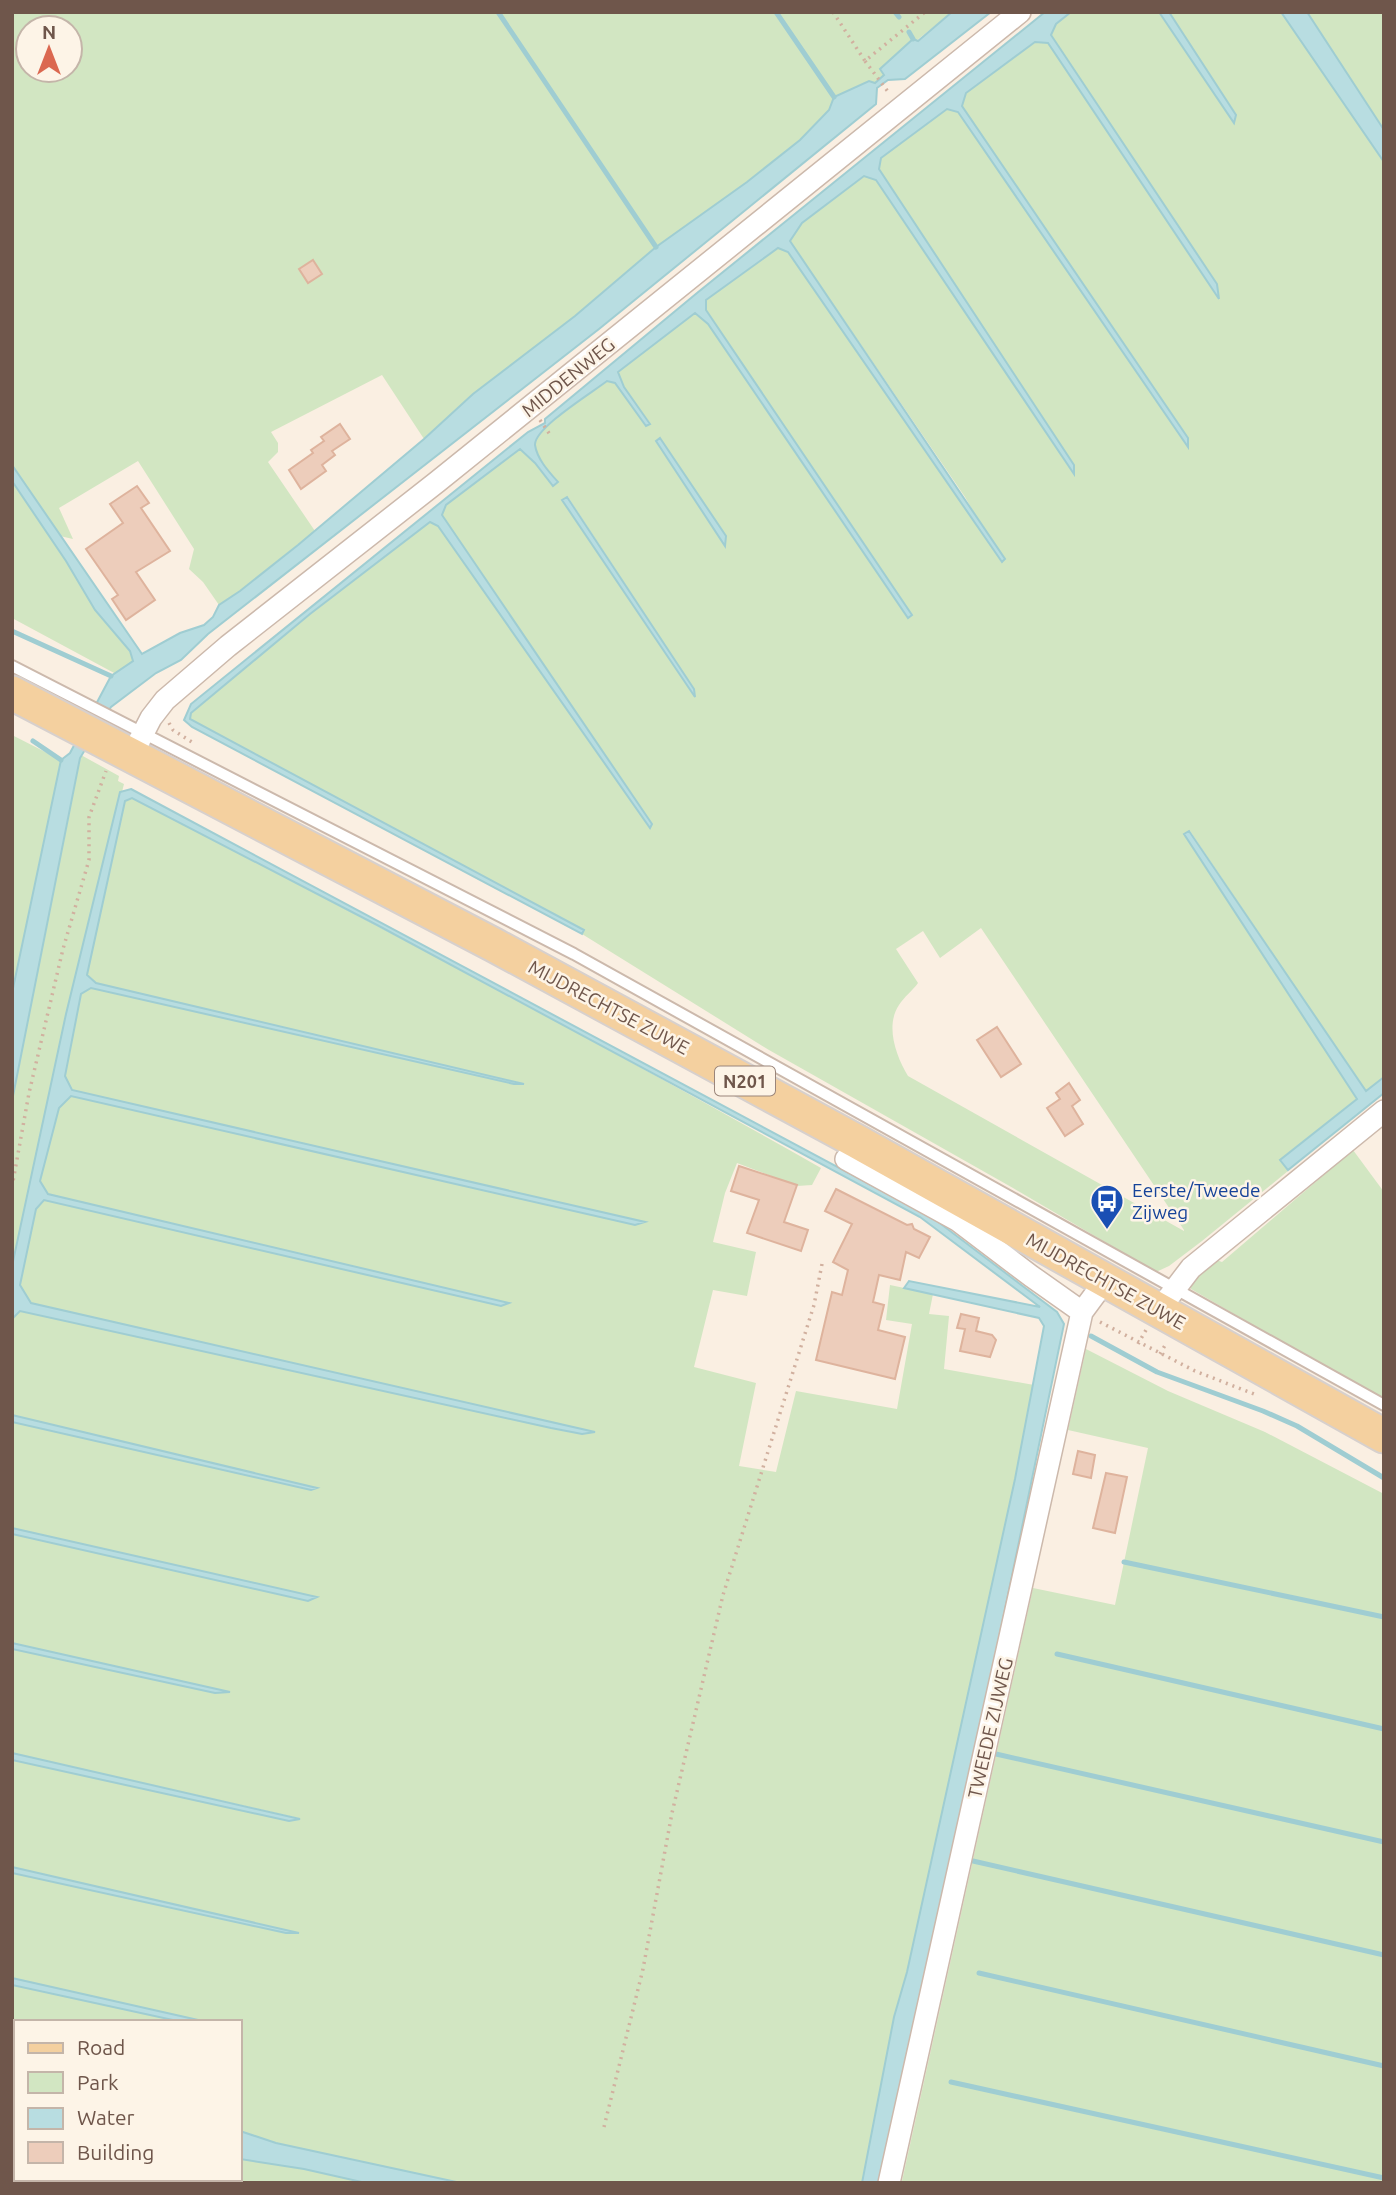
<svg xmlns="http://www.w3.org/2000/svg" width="1396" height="2195" font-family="Ubuntu,sans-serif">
<rect width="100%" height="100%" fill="#faefe2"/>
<path fill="#d2e6c2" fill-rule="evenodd" d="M12,12H952L881,69L884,75L875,84L834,97L829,110L800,140L747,182L656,247L575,316L473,394L424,439L382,375L271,432L278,443V452L268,462L315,531L240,591L219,605L203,582L189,569L194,549L138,461L59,508L73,539L60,536L12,465ZM28,28H70V70H28Z
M1071,12H1159L1234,122L1236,114L1169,12H1281L1384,162V1077L1366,1092L1190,831L1184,834L1357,1099L1281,1159L1288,1171L1202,1241L1169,1266L1156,1272L1013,1188L769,1050L582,934L584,930L190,719L191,713L309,614L429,522L438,526L650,828L652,824L442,515L446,505L520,449L535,463L553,485L557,483C550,471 537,460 535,445C534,428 593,392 608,381L615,383L646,426L650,423L624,387L618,372L695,313L708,324L908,618L912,615L706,310V300L778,248L788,252L1002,562L965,497L790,241L802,223L864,176L876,180L1073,473V465L879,169L881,158L947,109L958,112L1188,446L962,106L966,93L1036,42L1048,43L1219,296L1217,284L1051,35L1056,24ZM568,497L694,689V696L563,500ZM981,928L1184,1230V1231L908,1076C896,1056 885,1026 899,1005C904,997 913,990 918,983L896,949L923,931L940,958Z
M1307,12H1384V130L1309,15Z
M12,481L66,561L95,610L130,651L133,661L116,674L12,618Z
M12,735L61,760L12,993Z
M81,755L119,776L118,781L124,784L66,1014L12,1266V1101Z
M132,797C363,918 594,1039 821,1168L812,1185L797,1186L737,1163L725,1193L713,1242L756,1252L747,1296L713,1290L694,1367L756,1383L739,1466L776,1472L796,1391L897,1409L912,1324L886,1320L890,1285L933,1294L929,1314L949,1316L944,1369L1034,1385L1015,1479L907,1972L894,2017L862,2183H461L276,2143L240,2131V2022H207L12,1978V1873L286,1933L294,1932L12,1867V1760L289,1821L298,1818L12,1753V1649L215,1693L226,1692L12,1643V1534L308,1601L316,1597L12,1528V1422L311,1490L316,1488L12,1415V1319L20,1311L551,1428L582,1434L593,1432L31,1303L20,1285L36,1209L44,1200L501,1306L508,1304L48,1194L40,1181L59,1108L71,1096L635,1225L642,1222L72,1090L65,1076L81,994L91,988L514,1084L521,1083L96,983L87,975L125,801Z
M1353,1150L1384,1192V1401L1191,1289L1190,1280L1211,1258L1222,1262Z
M1086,1349L1168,1391L1265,1432L1384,1494V2183L902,2181L1033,1588L1115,1605L1148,1448L1068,1430Z
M12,1985L182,2022H16V2079H12Z
M12,2104L16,2105V2179H240V2159L304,2169L366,2183H12Z"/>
<path fill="#b8dde1" stroke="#9fcdd2" stroke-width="2" d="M952,12H991L905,79L888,80L877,88L876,104L599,329L208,634L181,660L156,673L111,707L80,758L12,1101V993L61,760L70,753L111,676L133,661L130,651L95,610L66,561L12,481V465L142,654L180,633L204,625L213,617L219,605L240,591L298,545L424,439L473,394L575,316L656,247L747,182L800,140L829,110L834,97L869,81L875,83L884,75L880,69L913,39L918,41Z
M1045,12H1071L1056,24L1051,35L1217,284L1219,299L1048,43L1035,42L966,93L962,106L1188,438V447L958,112L947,109L881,158L879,169L1074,465V474L876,180L864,176L802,223L790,241L1005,559L1002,562L788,252L778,248L706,300V310L912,615L908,618L708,324L695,313L618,372L624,387L650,424L646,426L615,383L607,381C593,392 534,428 535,445C537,459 549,472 558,482L553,486L535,463L520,449L446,505L442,515L652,824L650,828L438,526L430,522L310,614L191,713L190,719L584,930L582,934L192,727L184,720L191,704L528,432L545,423V419L697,293Z
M1159,12H1169L1236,115L1234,123Z
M1281,12H1307L1384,130V162Z
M660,438L726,536L725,546L656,441Z
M567,497L694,689L695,697L562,500Z
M131,789L933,1218L1057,1312L1064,1324L990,1682L880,2183H862L894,2017L907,1972L1015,1479L1044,1326L1039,1318L904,1288L909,1281L1040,1307L920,1217L377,925L132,798L125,801L87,975L96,983L524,1084H514L91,988L81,994L65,1076L72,1090L645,1222L635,1225L71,1096L59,1108L40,1181L48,1194L509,1303L501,1306L44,1200L36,1209L20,1285L31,1303L595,1432L582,1434L551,1428L20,1311L12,1319V1266L66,1014L120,792Z
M1189,831L1366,1091L1384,1077V1093L1288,1170L1280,1160L1357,1099L1184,834Z
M12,1415L317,1488L311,1490L12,1422Z
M12,1528L317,1597L308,1601L12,1534Z
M12,1643L230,1692L215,1693L12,1649Z
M12,1753L300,1819L289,1821L12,1760Z
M12,1867L299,1933H286L12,1873Z
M12,1978L207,2022H182L12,1985Z
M240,2131L276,2143L461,2183H366L304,2169L240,2159Z"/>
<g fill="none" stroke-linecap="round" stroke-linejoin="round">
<path stroke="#9fcdd2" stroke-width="5" d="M498,12L656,247
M776,12L834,97
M895,12L899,17
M909,32L913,39
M12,631L111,676
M33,741L61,760
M1091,1336L1157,1372L1263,1411L1297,1426L1384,1478
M1124,1562L1384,1617
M1057,1654L1384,1729
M996,1754L1384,1842
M973,1861L1384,1955
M979,1973L1384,2066
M951,2082L1384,2178"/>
</g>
<path fill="#edcdbb" stroke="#deb39d" stroke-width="2" d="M313,260L322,274L308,283L299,269Z
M340,424L350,439L332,451L335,455L322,465L326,471L301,489L289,470L313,453L311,450L324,441L321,437Z
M137,486L149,503L141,508L170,551L136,572L155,600L126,620L112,599L118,595L86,549L123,523L110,504Z
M997,1027L1021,1064L1001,1077L977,1040Z
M1069,1083L1080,1100L1072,1106L1083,1124L1065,1136L1047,1108L1060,1099L1056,1093Z
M739,1166L797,1185L784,1222L808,1230L801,1251L747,1233L759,1200L731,1191Z
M836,1189L907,1225L912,1224L914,1229L930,1237L919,1258L906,1252L900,1280L879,1275L873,1302L884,1305L878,1330L905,1337L895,1379L816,1360L832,1292L842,1295L848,1270L833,1262L852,1224L825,1211Z
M961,1314L979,1318L976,1331L992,1335L996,1340L990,1357L960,1351L965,1329L957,1328Z
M1078,1451L1095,1455L1091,1478L1073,1474Z
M1106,1473L1127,1477L1115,1533L1093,1528Z"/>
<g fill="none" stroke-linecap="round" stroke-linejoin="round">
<defs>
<path id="service" d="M12,666L574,954L1384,1405"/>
<path id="minor" d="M132,755L151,718L165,700L228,646L437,482L1020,12
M846,1159L957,1220L1031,1276L1082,1312
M1159,1310L1191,1268L1384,1111
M889,2183L1082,1312L1105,1281"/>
<path id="primary" d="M12,693L494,945L856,1141L1384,1436"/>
</defs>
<use href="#service" stroke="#ccb9ac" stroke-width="14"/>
<use href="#minor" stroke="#ccb9ac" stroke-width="24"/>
<use href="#primary" stroke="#d7d0cd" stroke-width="37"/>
<path stroke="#d1b09f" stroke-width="3.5" stroke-dasharray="2 5" stroke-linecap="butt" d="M833,12L865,61L925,12
M865,61L889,93
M540,420L551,436
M169,723L173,730L195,744
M12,1187L29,1093L63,949L89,860V817L106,771
M1100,1322L1195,1371L1254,1394
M1138,1344L1146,1330
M1160,1354L1167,1342
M604,2127L643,1969L672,1813L723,1595L814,1305L822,1264"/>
<use href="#service" stroke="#fff" stroke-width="10"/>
<use href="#minor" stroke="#fff" stroke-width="21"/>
<use href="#primary" stroke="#f4d09f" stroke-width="33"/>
</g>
<defs>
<symbol id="bus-pin" viewBox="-11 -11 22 30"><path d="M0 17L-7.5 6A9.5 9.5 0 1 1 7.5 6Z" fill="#1a4fb4" stroke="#fdf4e7"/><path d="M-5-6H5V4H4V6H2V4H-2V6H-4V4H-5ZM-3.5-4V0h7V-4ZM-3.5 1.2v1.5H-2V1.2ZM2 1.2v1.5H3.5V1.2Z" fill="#fff"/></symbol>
</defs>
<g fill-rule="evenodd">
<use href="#bus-pin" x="1088" y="1182" width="38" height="52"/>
</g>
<g text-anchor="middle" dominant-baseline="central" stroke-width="5" stroke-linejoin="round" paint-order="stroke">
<rect fill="#fdf4e7" stroke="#9a857a" stroke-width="2" x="715" y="1066.5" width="60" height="29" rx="5"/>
<g font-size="18" font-weight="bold" fill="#6f564b">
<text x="745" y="1081">N201</text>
</g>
<g font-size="19" fill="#6f564b" stroke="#fdf4e7">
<text transform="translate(568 377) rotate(-39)">MIDDENWEG</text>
<text transform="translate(609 1007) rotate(28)">MIJDRECHTSE ZUWE</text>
<text transform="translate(1106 1281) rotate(29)">MIJDRECHTSE ZUWE</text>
<text transform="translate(990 1728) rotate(-77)">TWEEDE ZIJWEG</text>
</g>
<g font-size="19" fill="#164399" stroke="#fdf4e7" text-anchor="start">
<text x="1132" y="1190">Eerste/Tweede<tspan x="1132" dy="22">Zijweg</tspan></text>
</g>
</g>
<rect width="1396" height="2195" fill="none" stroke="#6f564b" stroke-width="28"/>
<rect x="14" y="2020" width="228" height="161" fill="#fdf4e7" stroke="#c4b5a9" stroke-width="2"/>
<rect x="28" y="2043" width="35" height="10" fill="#f4d09f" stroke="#c4b5a9" stroke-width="2"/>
<text x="77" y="2055" font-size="21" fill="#6f564b">Road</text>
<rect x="28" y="2072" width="35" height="21" fill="#d2e6c2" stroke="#c4b5a9" stroke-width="2"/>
<text x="77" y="2090" font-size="21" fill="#6f564b">Park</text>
<rect x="28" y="2108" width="35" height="21" fill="#b8dde1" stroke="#c4b5a9" stroke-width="2"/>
<text x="77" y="2125" font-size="21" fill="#6f564b">Water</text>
<rect x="28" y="2142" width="35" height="21" fill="#edcdbb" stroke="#c4b5a9" stroke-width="2"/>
<text x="77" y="2160" font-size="21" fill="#6f564b">Building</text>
<g transform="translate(49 49)"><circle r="33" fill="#fdf4e7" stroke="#c4b5a9" stroke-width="2"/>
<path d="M0-5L12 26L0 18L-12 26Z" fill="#db6850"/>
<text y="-10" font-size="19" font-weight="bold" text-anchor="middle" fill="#6f564b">N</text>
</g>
</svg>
